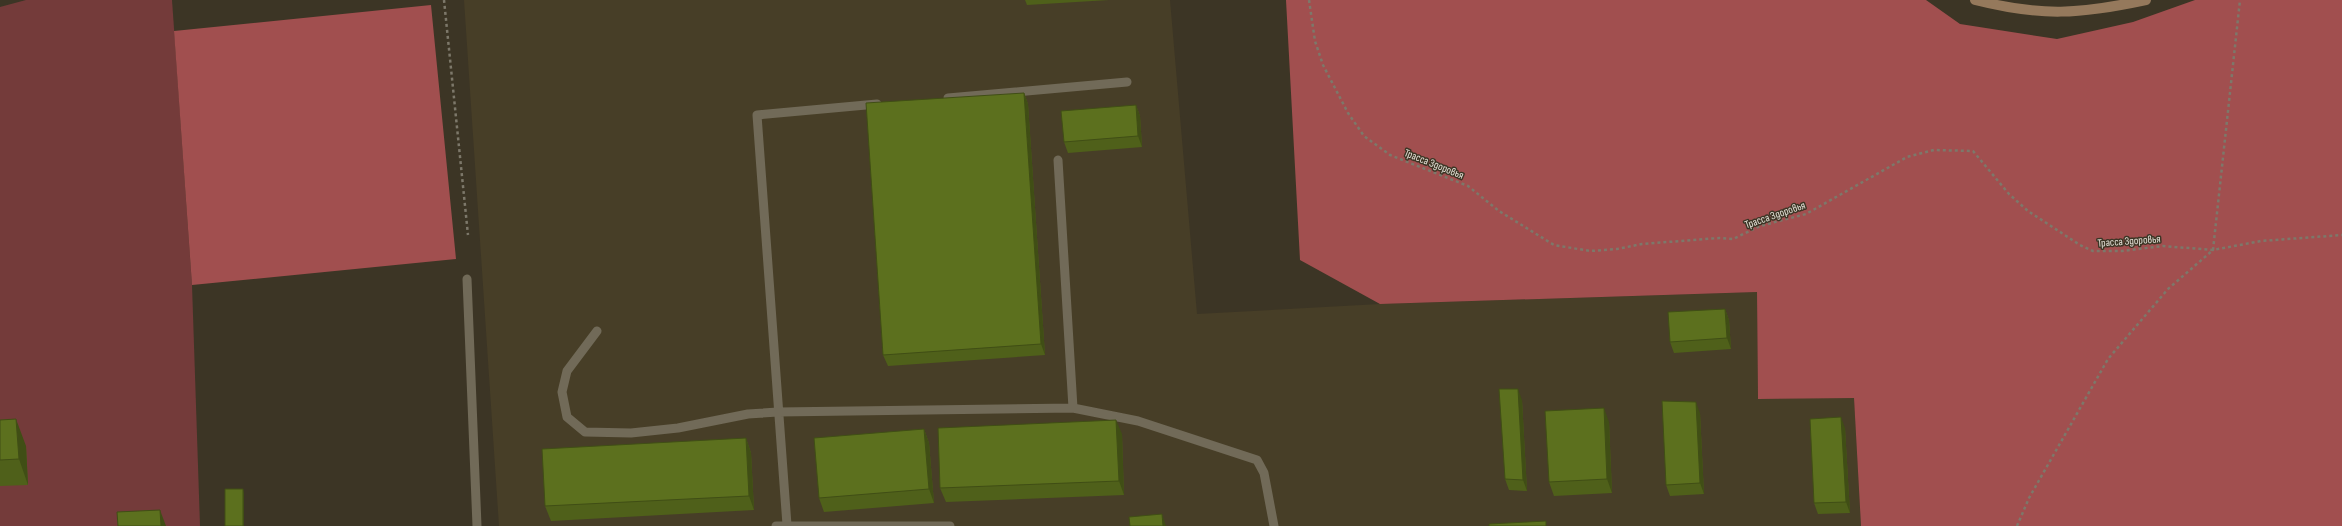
<svg xmlns="http://www.w3.org/2000/svg" width="2342" height="526" font-family="'Sofia Sans Condensed',sans-serif">
<rect width="100%" height="100%" fill="#3c3525"/>
<path fill="#473e27" d="M464,0H1170L1197,314L1380,304L1757,292L1758,399L1854,397L1861,526H499Z"/>
<path fill="#743b3a" d="M26,0H172L192,285L200,526H0V7Z"/>
<path fill="#a14f4f" d="M1286,0H1926L1960,24L2057,39L2133,22L2195,0H2342V526H1861L1854,398L1758,399L1757,292L1380,304L1300,260Z
M431,5L456,259L192,285L174,31Z"/>
<g fill="none" stroke-linecap="round" stroke-linejoin="round">
<path stroke="#7d786a" stroke-width="2.5" stroke-dasharray="3 3" stroke-linecap="butt" d="M444,0L468,235
M1309,0L1315,41L1323,65L1348,113L1364,136L1390,155L1468,186L1499,211L1554,245L1590,251L1617,249L1642,244L1719,238L1733,239L1760,226L1806,214L1907,157L1934,150L1973,151L2009,194L2028,211L2080,245L2093,251H2122L2163,246L2213,250L2261,241L2342,235
M2017,526L2029,498L2108,359L2168,289L2213,250L2240,0"/>
<path stroke="#716a58" stroke-width="9" d="M948,98L1127,82
M1058,160L1073,408
M467,279L477,526
M597,331L567,371L562,392L567,417L585,432L631,433L678,428L748,414L778,412L1073,408L1138,421L1257,460L1264,473L1274,526
M787,525L757,115L877,104
M776,526H950"/>
<path stroke="#95795c" stroke-width="10" d="M1975,0C2042,17 2080,14 2146,0"/>
</g>
<path fill="#4f601a" d="M1025,0H1109L1027,5Z
M1024,93L1028,104L1045,355L888,366L883,355Z
M1136,105L1140,116L1142,147L1068,153L1064,142Z
M1725,309L1729,320L1731,349L1674,353L1670,342Z
M1522,400L1527,491L1509,490L1505,479Z
M1700,413L1704,494L1670,496L1666,485Z
M0,420L26,446L28,485L0,486Z
M1609,422L1612,493L1554,496L1549,482Z
M1845,428L1850,513L1818,514L1814,503Z
M924,429L929,443L934,503L824,512L819,498Z
M1122,434L1124,495L946,502L940,488Z
M746,438L751,453L754,510L551,521L545,506Z"/>
<path fill="#404e15" d="M1024,93L1028,104L1045,355L1041,344Z
M1136,105L1140,116L1142,147L1138,136Z
M1725,309L1729,320L1731,349L1727,338Z
M1518,389L1522,400L1527,491L1523,480Z
M1696,402L1700,413L1704,494L1700,483Z
M1604,408L1609,422L1612,493L1607,479Z
M1841,417L1845,428L1850,513L1846,502Z
M16,419L26,446L28,485L19,459Z
M1116,420L1122,434L1124,495L1119,481Z
M924,429L929,443L934,503L929,489Z
M746,438L751,453L754,510L749,496Z
M243,489L244,493V526H243Z
M160,510L166,526H161Z
M1162,514L1166,526H1163Z"/>
<path fill="#5c701e" stroke="#404e15" d="M1024,93L1041,344L883,355L866,103Z
M1136,105L1138,136L1064,142L1061,111Z
M1725,309L1727,338L1670,342L1668,312Z
M1499,389H1518L1523,480L1505,479Z
M1662,401L1696,402L1700,483L1666,485Z
M1604,408L1607,479L1549,482L1545,411Z
M1841,417L1846,502L1814,503L1810,419Z
M16,419L19,459L0,460V420Z
M1116,420L1119,481L940,488L938,428Z
M924,429L929,489L819,498L814,438Z
M746,438L749,496L545,506L542,449Z
M225,489H243V526H225Z
M160,510L161,526H118L117,512Z
M1162,514L1163,526H1130L1129,517Z
M1546,521V526H1489V524Z"/>
<g text-anchor="middle" dominant-baseline="central" stroke-width="3" stroke-linejoin="round" paint-order="stroke">
<g font-size="11" fill="#e3e0d6" stroke="#3c3525">
<text transform="translate(1434 164) rotate(22)">Трасса Здоровья</text>
<text transform="translate(1775 215) rotate(-19)">Трасса Здоровья</text>
<text transform="translate(2129 241) rotate(-4)">Трасса Здоровья</text>
</g>
</g>
</svg>
